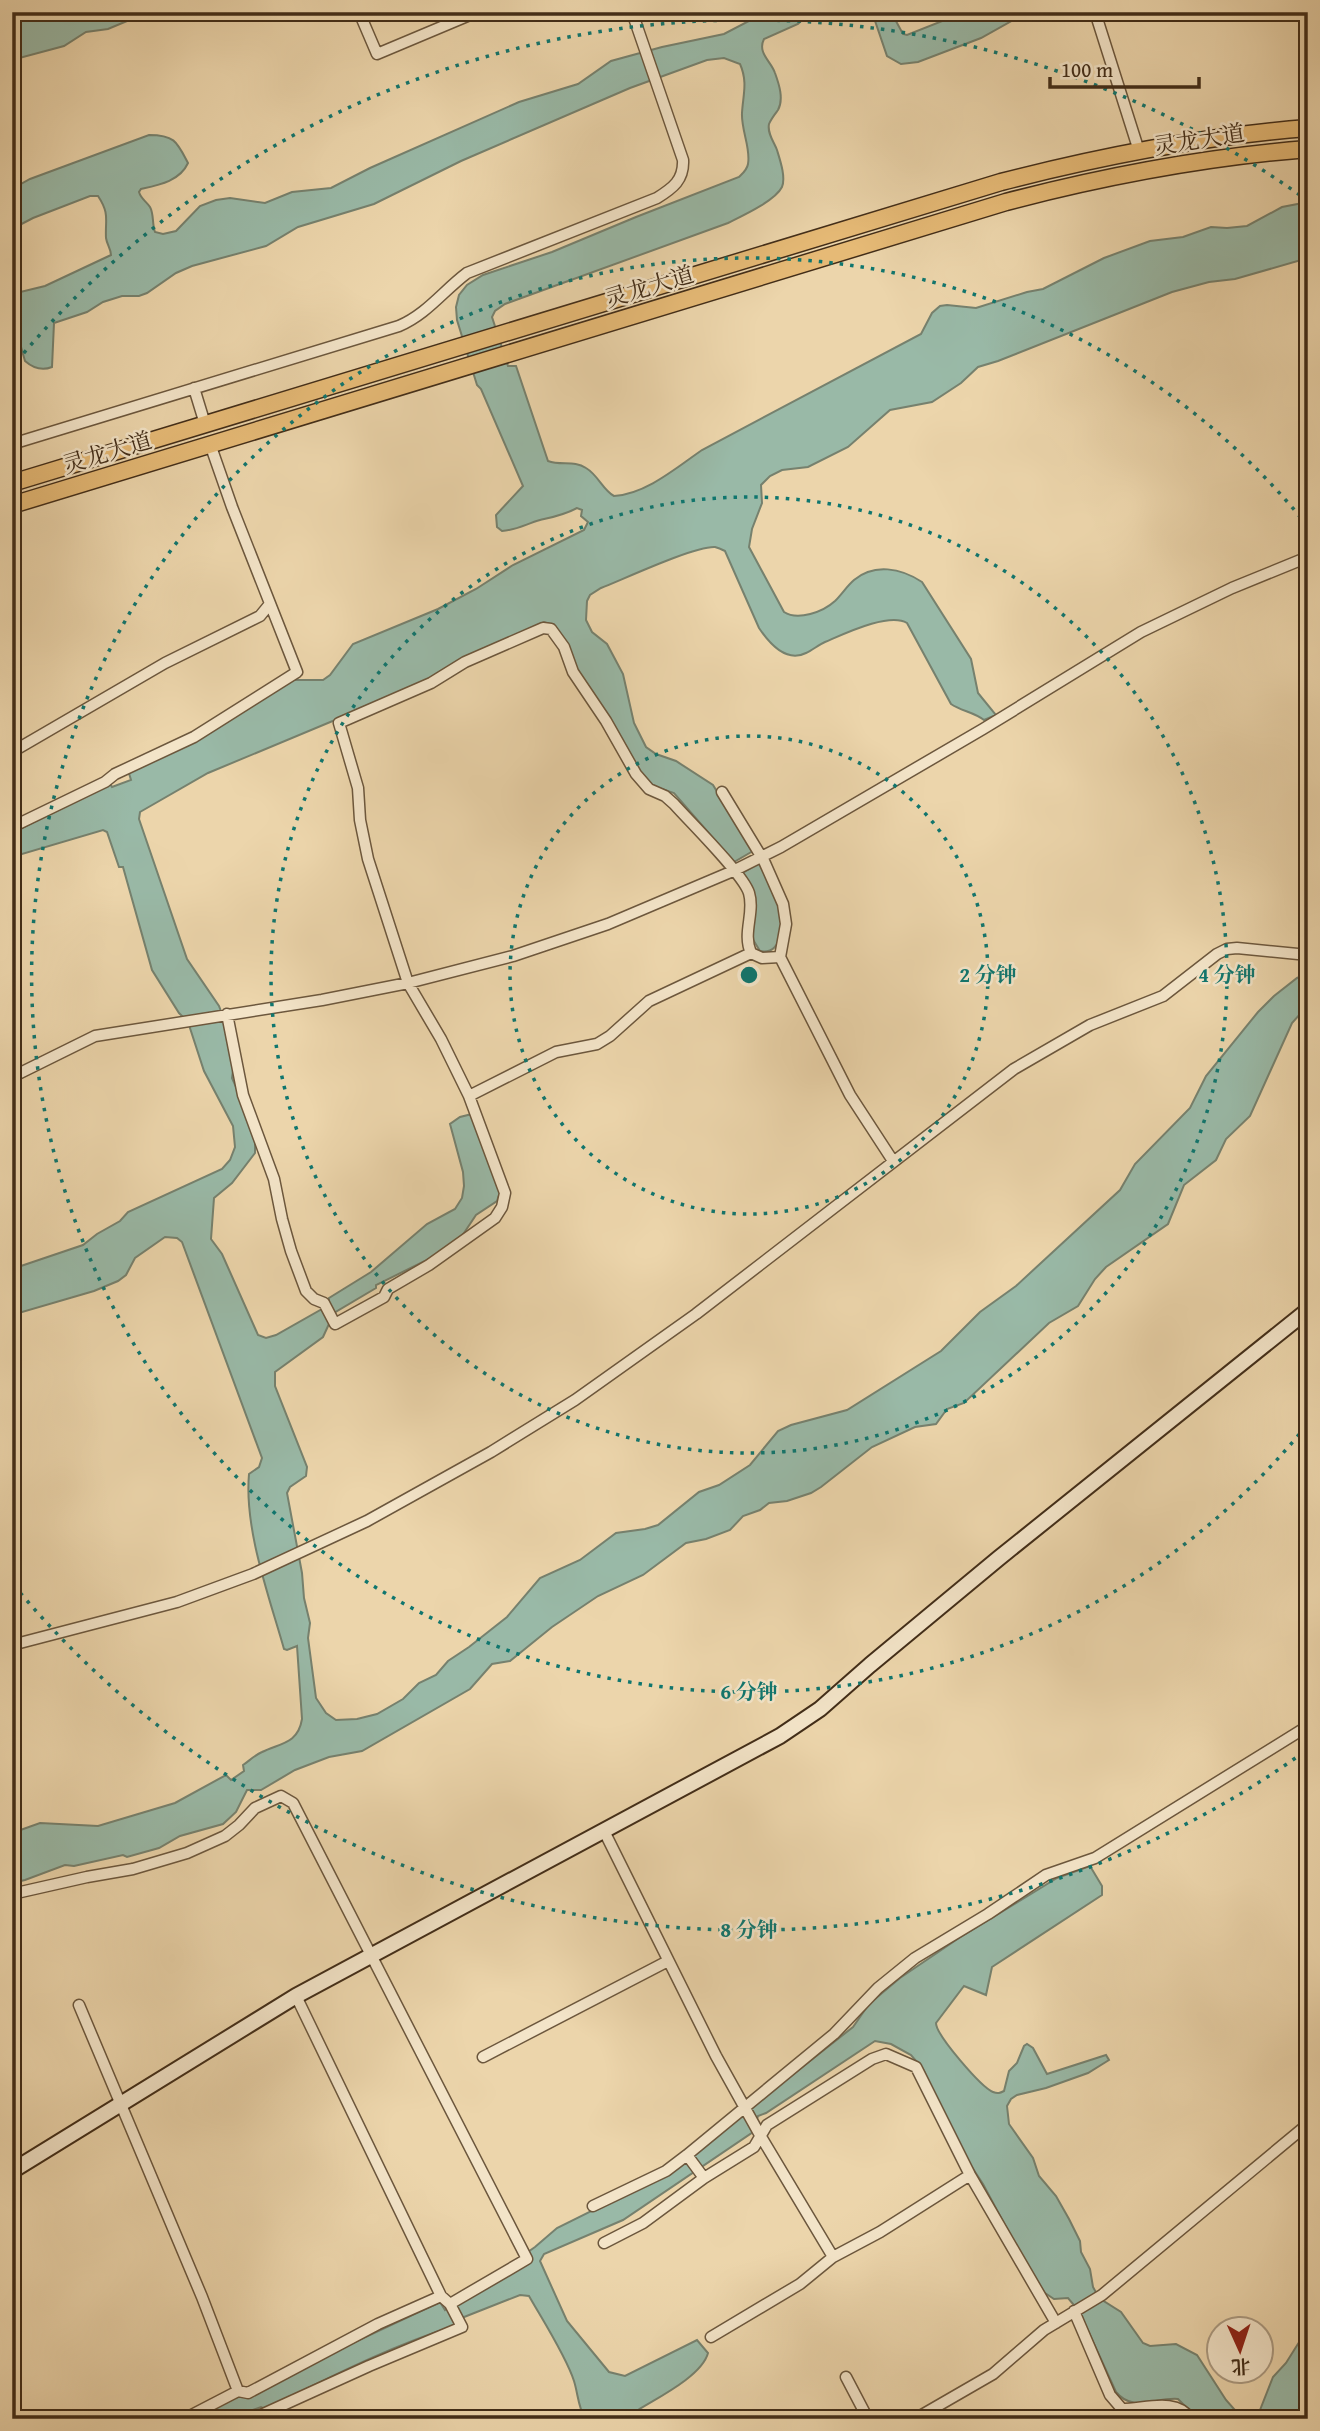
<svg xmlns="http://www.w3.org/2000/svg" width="1320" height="2431" font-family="'Gentium Book Plus','Noto Serif SC',serif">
<rect width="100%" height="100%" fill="#ecd5ab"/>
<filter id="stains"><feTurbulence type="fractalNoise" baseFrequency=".00286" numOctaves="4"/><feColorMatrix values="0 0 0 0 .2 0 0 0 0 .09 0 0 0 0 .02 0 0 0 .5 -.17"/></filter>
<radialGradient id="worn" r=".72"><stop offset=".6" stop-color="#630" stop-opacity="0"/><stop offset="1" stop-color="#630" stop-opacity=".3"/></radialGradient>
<path fill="#99b9a7" stroke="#76816e" stroke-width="2" d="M12,12H162L139,16L108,29L86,32L64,46L12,60Z
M766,12H811L798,24L764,39C757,53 771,61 775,73C779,84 784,99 778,110C775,114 771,119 769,124C767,133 774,142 777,150C780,160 786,177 782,187C775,201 742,216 728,223L505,304L495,311L492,317L508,366H516L548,461C561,466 574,460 586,468C598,475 603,490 614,496C646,494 676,468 702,450L921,334L932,313L940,306L947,305L976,308L1027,292L1043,289L1104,258L1150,241L1183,237L1211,227L1227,228L1247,226L1282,207L1308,202V258L1235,279L1209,282L1172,292L998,361L978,367L961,383L932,402L890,410L848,447L808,467L782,470L770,476L761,485L762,503L752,529L749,547L784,612C798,621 823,612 835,601C842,594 847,586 854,580C874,563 901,568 922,582L971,659L978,693L996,715L984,720C974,712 961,711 951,704L907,623C889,612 844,634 825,642C818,645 813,650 806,653C786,663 769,643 759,628L725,551C721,549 719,548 715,547C694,546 624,579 601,588L590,595L587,601L586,620L592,632L607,644L623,674L634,723L646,747L656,754L676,761L713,785L753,851L734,862L674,793L650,785L643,779L579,673L567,646L553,625L544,622L466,658L426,682L208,773L140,812L139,819L187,959L219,1006L226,1025L234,1063L232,1078L251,1120L255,1139V1153L232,1183L214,1198L211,1239L222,1254L258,1335L266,1338L276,1335L329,1305V1298L371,1272L427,1224L455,1209L462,1198L464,1186L463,1172L450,1124L460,1117L472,1114L500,1192L497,1201L476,1215L460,1239L431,1258L376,1285V1288L334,1313L323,1337L275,1372V1386L307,1467L306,1476L290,1487L287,1493L302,1573L304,1598L310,1623L308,1638L316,1698L326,1713L336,1720L357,1719L377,1714L403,1699L419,1683L436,1675L448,1661L469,1647L507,1617L540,1578L580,1560L616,1533L645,1529L658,1525L699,1492L719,1485L750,1465L778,1431L791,1425L847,1410L941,1351L980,1312L1016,1286L1120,1190L1135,1164L1190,1108L1206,1076L1258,1012L1274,996L1297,978L1308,974V1010L1301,1013L1292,1023L1250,1116L1226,1139L1216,1160L1184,1185L1168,1224L1106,1267L1095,1279L1078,1306L1049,1323L964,1403L947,1409L936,1424L915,1427L872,1447L821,1487L811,1493L787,1501L769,1503L760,1510L743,1516L730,1530L706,1539L686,1543L643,1575L598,1596L552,1627L510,1661L492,1664L470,1689L362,1751L329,1757L295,1770L261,1790H247L236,1812L223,1824L180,1836L159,1848L127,1857L123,1855L74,1866L65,1865L25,1880L12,1883V1833L40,1823L98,1826L175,1803L226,1775L231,1780L244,1771L243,1765C249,1761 255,1755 262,1752C280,1743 298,1744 302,1719L297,1646L287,1650L284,1649C269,1596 244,1529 249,1474L259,1467L262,1458L182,1242L177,1238L165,1237L135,1258L126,1275L118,1281L94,1291L12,1315V1269L83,1245L97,1234L120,1221L128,1212L222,1169L230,1160L235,1147L233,1126L204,1071L188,1022L179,1013L152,970L123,867H119L107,832L103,830L12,857V833L110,784L112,787L131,780L128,770L292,680H323L330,675L353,644L438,609L476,589L513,565L584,530L588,522L581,516L582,510L577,508C564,515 553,517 540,520C526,524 517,530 502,531L497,527L496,515L523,486L481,389L477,385L457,320L456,307L459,295L467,285L483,275L552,252L636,217L739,177C743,173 747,170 748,164C751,148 741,130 742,113C743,95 748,82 740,64L724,58L707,60L630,88L461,161L374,204L298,227L266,246L192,266L176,273L147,293L139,296H122L103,302L87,312L54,323L52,367C42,371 33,368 25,361L19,340L12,334V294L45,286L111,255C111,249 107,245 106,238C105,220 110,214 98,196H90L33,218L12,229V189L30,179L149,135C175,135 177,142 188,163C180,181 159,185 141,189L139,192C141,199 146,201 150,207C154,214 152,224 155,232L163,234L176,231L200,206L216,200L230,198L265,203L292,192L331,188L370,168L519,102L578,84L611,61L662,47L724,34Z
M872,12H891L903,34L907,35L965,12H1066L1055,15L1017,18L981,38L918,62L901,64L887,56Z
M759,863C765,874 773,886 777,898C784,915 786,956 760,951L752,938L741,874Z
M1090,1866L1102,1886V1895L992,1967L986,1995L964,1986L936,2023C936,2035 981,2087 993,2092C998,2094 1000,2093 1004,2091L1009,2071L1017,2063L1024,2046L1027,2044L1033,2048L1047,2074L1106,2055L1109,2060L1088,2073L1046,2088L1017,2095L1011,2099L1007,2106L1009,2124L1033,2158L1039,2176L1056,2196L1069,2219L1080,2241L1081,2252L1090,2269L1093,2287L1099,2298L1121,2312L1143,2343L1150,2346L1176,2344L1197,2355L1226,2400L1241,2417H1252L1260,2410L1273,2377L1286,2363L1308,2328V2419H1198L1178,2399C1155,2397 1133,2413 1116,2392L1079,2311L1068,2298L1054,2299L1045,2293L1032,2276L983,2184L962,2152L923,2069L911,2055L891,2044L875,2041L766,2113L758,2116L753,2132L623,2220L544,2254L540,2261L567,2321L609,2372L625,2376L697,2340L708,2353C702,2376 657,2398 638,2410L640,2419H585C578,2406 578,2394 574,2381C566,2356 542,2319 529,2296L520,2295L454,2321V2326C386,2348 329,2378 265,2409L261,2407L250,2411V2419H190L230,2398L254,2395L325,2356L440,2302L445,2310L535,2247L557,2228L668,2173L853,2027L869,2004L900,1978L959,1938L1057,1878Z"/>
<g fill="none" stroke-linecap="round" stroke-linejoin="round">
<defs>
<path id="street" d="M359,12L377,54L477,12
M1095,12L1139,151
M194,388L205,424
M12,444L399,326C427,314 443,291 467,273L657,198C673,188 684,180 683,160L632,12
M12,752L165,663L260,616L269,605
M722,792L764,861L783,904L786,924L780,957L850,1095L893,1161
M12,827L105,782L115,774L194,737L297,672L232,507L210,444
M227,1014L243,1095L274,1179L282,1219L291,1251L306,1291L314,1299L324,1303L335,1324L384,1297L388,1289L429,1265L495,1218L502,1207L505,1193L469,1096L441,1039L408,983L368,859L360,820L358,788L339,723L431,683L465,662L543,628L551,629L564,647L573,672L606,721L636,774L649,789L665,796L674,804C690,822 743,874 749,893C755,913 742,933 751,953L762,958L780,957
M12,1077L95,1036L322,1000L408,983L513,956L608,924L733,871L781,847L983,729L1141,632L1232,588L1308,557
M469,1096L556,1052L597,1044L610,1036L649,1001L751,953
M12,1645L177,1602L253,1574L367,1521L491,1452L575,1400L696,1314L1014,1069L1090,1025L1163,996L1217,954L1227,949L1237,948L1308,955
M604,1831L716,2056L760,2135L833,2257
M12,1894L87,1877L133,1869L187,1853L225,1836L239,1825L255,1808L281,1796L293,1803L527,2259L450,2304
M79,2005L202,2297L238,2391
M483,2057L668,1961
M687,2155L704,2178
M593,2206L666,2171L687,2155L834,2034L878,1988L915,1958L988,1914L1046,1875L1095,1858L1308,1726
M604,2243L643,2223L704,2178L754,2147L767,2125L872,2059L886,2054L916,2067L970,2175L1056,2323
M1074,2311L1110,2395L1122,2409C1145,2409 1176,2397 1191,2419
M711,2337L800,2284L833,2257L880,2232L970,2175
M846,2377L868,2419
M184,2419L238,2391L248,2393L378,2324L441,2296
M260,2419L261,2415L369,2366L462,2327L450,2304L441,2296L296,1996
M915,2419L993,2374L1044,2330L1102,2295L1308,2124"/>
<path id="secondary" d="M12,2171L296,1996L780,1736L820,1709L870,1665L999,1558L1308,1310"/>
<path id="primary" d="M12,483L1001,182C1102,156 1204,136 1308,128
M12,505L1006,202C1105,176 1206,157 1308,149"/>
</defs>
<use href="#street" stroke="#6c573d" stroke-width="13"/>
<use href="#secondary" stroke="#422d18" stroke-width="18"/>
<use href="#primary" stroke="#422d18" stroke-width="19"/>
<use href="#street" stroke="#f3e4c8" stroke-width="10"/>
<use href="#secondary" stroke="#f3e4c8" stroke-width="14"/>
<use href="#primary" stroke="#e6ba76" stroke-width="16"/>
</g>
<g fill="none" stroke="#0f766e" stroke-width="3.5" stroke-dasharray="3.5 7">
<circle cx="749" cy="975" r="239"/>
<circle cx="749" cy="975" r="478"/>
<path d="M1306 1426A717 717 0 1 1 1306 524"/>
<path d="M1304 1752A955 955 0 0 1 17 1589M17 361A955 955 0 0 1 1304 198"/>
</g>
<g text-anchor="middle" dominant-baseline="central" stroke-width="5" stroke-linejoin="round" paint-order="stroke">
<g font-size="23" fill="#422d18" stroke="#f3e4c8">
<text transform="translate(1199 139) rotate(-9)">灵龙大道</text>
<text transform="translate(649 286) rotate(-17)">灵龙大道</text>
<text transform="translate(107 452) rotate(-17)">灵龙大道</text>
</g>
</g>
<circle cx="749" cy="975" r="10" fill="#0f766e" stroke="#f3e4c8" stroke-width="3.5"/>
<g font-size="21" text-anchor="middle" font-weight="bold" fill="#0f766e" stroke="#f3e4c8" stroke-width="5" stroke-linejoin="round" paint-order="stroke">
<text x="988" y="982">2 分钟</text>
<text x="1227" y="982">4 分钟</text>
<text x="749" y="1699">6 分钟</text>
<text x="749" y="1937">8 分钟</text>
</g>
<rect width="1320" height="2431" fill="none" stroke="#ecd5ab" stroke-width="42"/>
<rect x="14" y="14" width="1292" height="2403" fill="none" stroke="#422d18" stroke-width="3.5"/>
<rect x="21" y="21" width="1278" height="2389" fill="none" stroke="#422d18" stroke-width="2"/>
<g transform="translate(1240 2350) rotate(177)"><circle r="33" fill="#f3e4c8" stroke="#ac9b82" stroke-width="2"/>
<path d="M0-5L12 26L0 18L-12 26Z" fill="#8f2418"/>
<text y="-10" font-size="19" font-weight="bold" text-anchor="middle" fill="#422d18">北</text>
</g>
<path d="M1050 77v10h149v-10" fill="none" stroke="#422d18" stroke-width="3.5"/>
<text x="1061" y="77" font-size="21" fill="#422d18" stroke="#f3e4c8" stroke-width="5" paint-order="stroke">100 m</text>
<rect width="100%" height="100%" filter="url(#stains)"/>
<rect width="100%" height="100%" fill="url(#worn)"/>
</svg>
